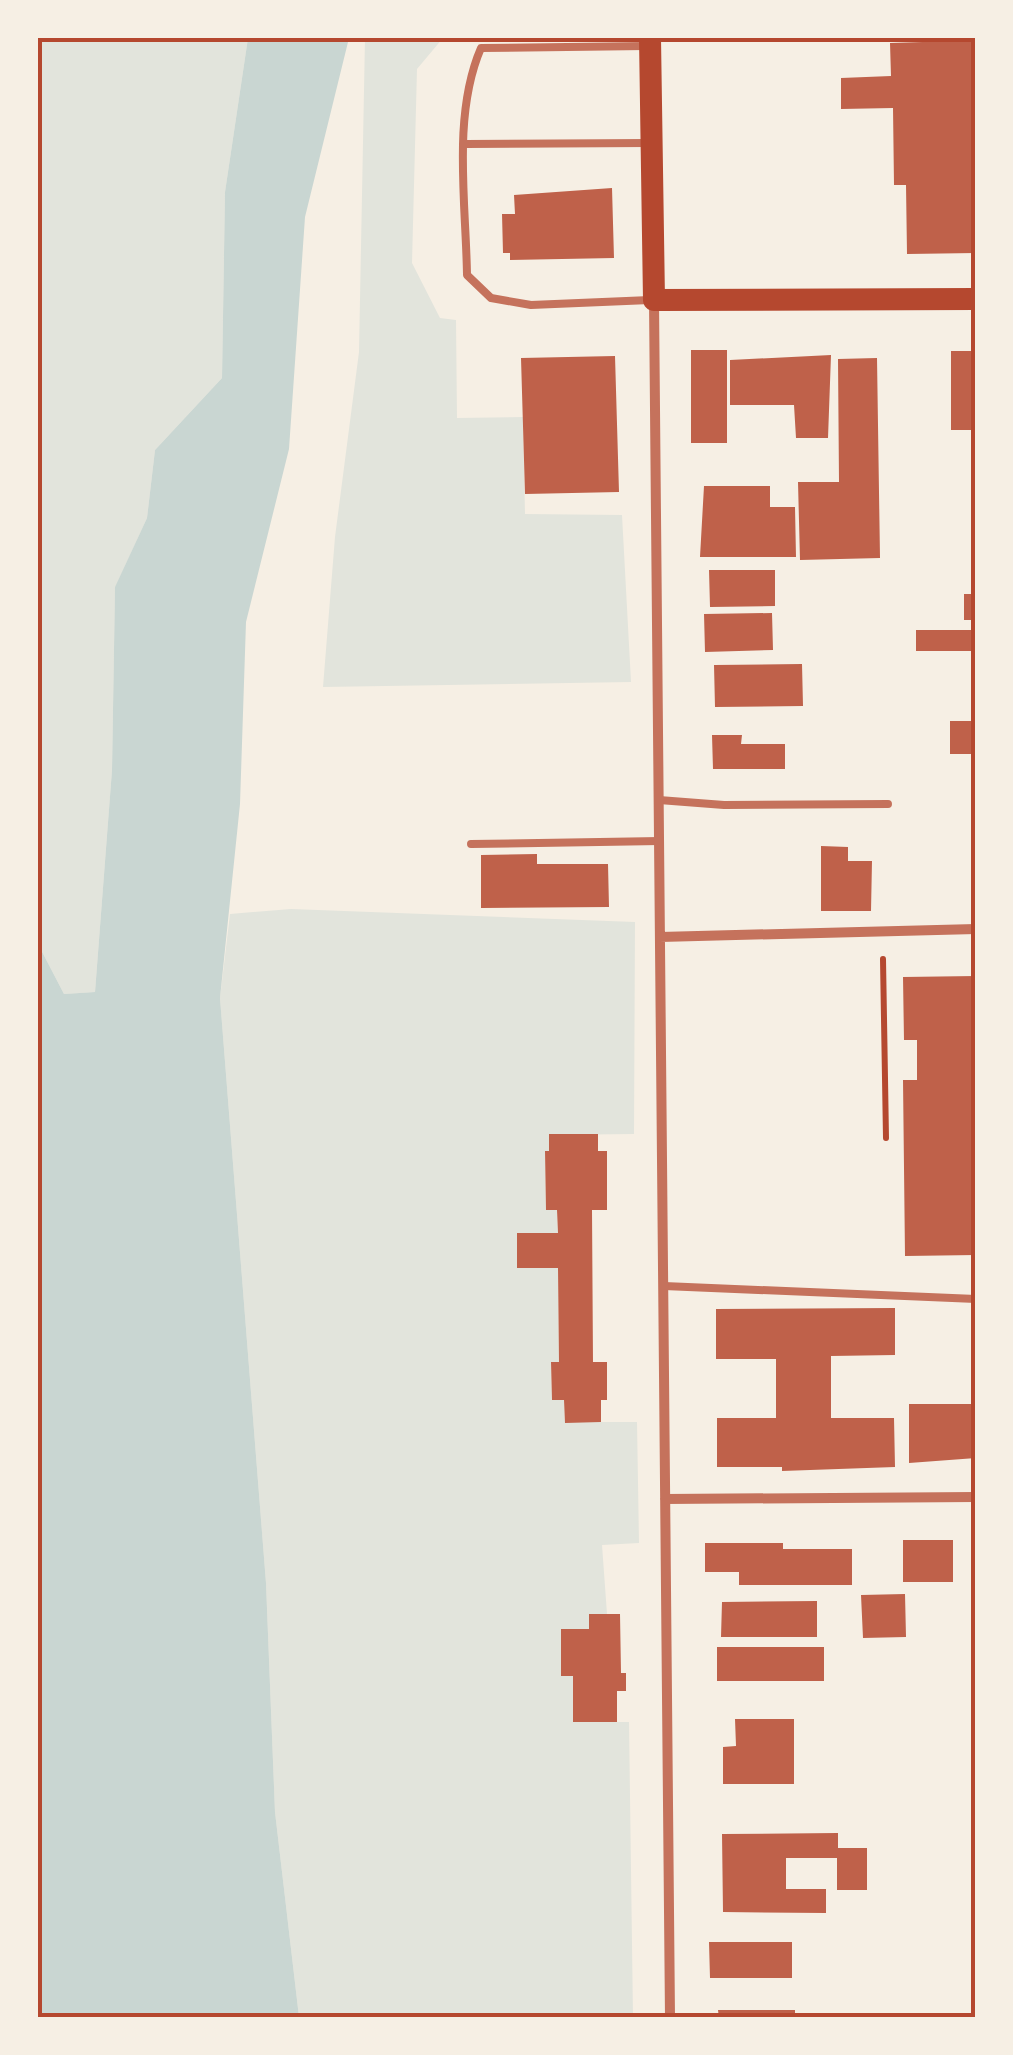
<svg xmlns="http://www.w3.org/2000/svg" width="1013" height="2055" font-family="'Roboto Condensed',sans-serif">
<rect width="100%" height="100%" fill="#f6efe4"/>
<path fill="#e2e4dc" d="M38,38H248L225,192L222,378L155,450L147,518L115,588L112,770L95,992L64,994L38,944Z
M365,38H443L417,69L412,263L440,318L456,320L457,418L523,417L525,514L622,515L631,682L323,687L335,537L359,352Z
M291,909L635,922L634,1134L550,1135L549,1151L545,1152L546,1210H557L558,1233H518L558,1268L559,1362L551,1363L552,1399L564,1400L565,1422H637L639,1543L602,1545L607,1614L589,1629L561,1630V1675L573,1676V1722H629L633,2017H299L275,1812L266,1583L220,998L230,914Z"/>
<path fill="#c9d6d2" d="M248,38H349L305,217L289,449L246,622L240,804L220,998L266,1583L275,1812L299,2017H38V944L64,994L95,992L112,770L115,587L147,518L155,450L222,378L225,192Z"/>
<path fill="#bf614a" d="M955,38H976V253L907,254L906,185H894L893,108L841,109V78L891,76L890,43L955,41Z
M612,188L614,258L510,260V253H503L502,214H515L514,195Z
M691,350H727V443H691Z
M951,351H976V430H951Z
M831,355L828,438H796L794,405H730V360Z
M615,356L619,492L525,494L521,358Z
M877,358L880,558L800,560L798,482H839L838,359Z
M704,486H770V507H795L796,557H700Z
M709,570H775V606L710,607Z
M964,594H976V620H964Z
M772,613L773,650L705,652L704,614Z
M916,630H976V651H916Z
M802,664L803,706L715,707L714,665Z
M950,721H976V754H950Z
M712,735H742L741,744H785V769H713Z
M821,846L848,847V861H872L871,911H821Z
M537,854V864H608L609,907L481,908V855Z
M976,976V1255L905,1256L903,1080H917V1040H904L903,977Z
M549,1134H598V1151H607V1210H592L593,1362H607V1400H601V1422L565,1423L564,1400H552L551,1362H559L558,1268H517V1233H558L557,1210H546L545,1151H549Z
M895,1308V1355L831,1356V1418H894L895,1467L782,1471V1467H717V1418H776V1359H716V1309Z
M909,1404H976V1458L909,1463Z
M903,1540H953V1582H903Z
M705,1543H783V1549H852V1585H739V1572H705Z
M905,1594L906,1637L863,1638L861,1595Z
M817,1601V1637H721L722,1602Z
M589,1614H620L621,1673H626V1691H617V1722H573V1676H561V1629H589Z
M717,1647H824V1681H717Z
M735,1719H794V1784H723V1747L736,1746Z
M838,1833V1848H867V1890H837V1858H786V1889H826V1913L723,1912L722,1834Z
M709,1942H792V1978H710Z
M718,2010H795V2018H719Z"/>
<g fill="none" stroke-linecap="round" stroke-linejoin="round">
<path stroke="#b5482f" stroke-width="6" d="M883,959L886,1138"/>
<path stroke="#c5725c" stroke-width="8" d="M646,46L481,48C452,115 466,203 467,275L491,298L531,305L650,300
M466,144L648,143
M659,800L724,805L888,804
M471,844L660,841
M664,1286L976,1299"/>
<path stroke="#c5725c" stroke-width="10" d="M654,301L670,2018
M660,937L976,929
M665,1499L976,1497"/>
<path stroke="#b5482f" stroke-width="22" d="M650,38L654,300L976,299"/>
</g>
<rect width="1013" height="2055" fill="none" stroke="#f6efe4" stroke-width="80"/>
<rect x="40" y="40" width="933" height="1975" fill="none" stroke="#b5482f" stroke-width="4"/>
</svg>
